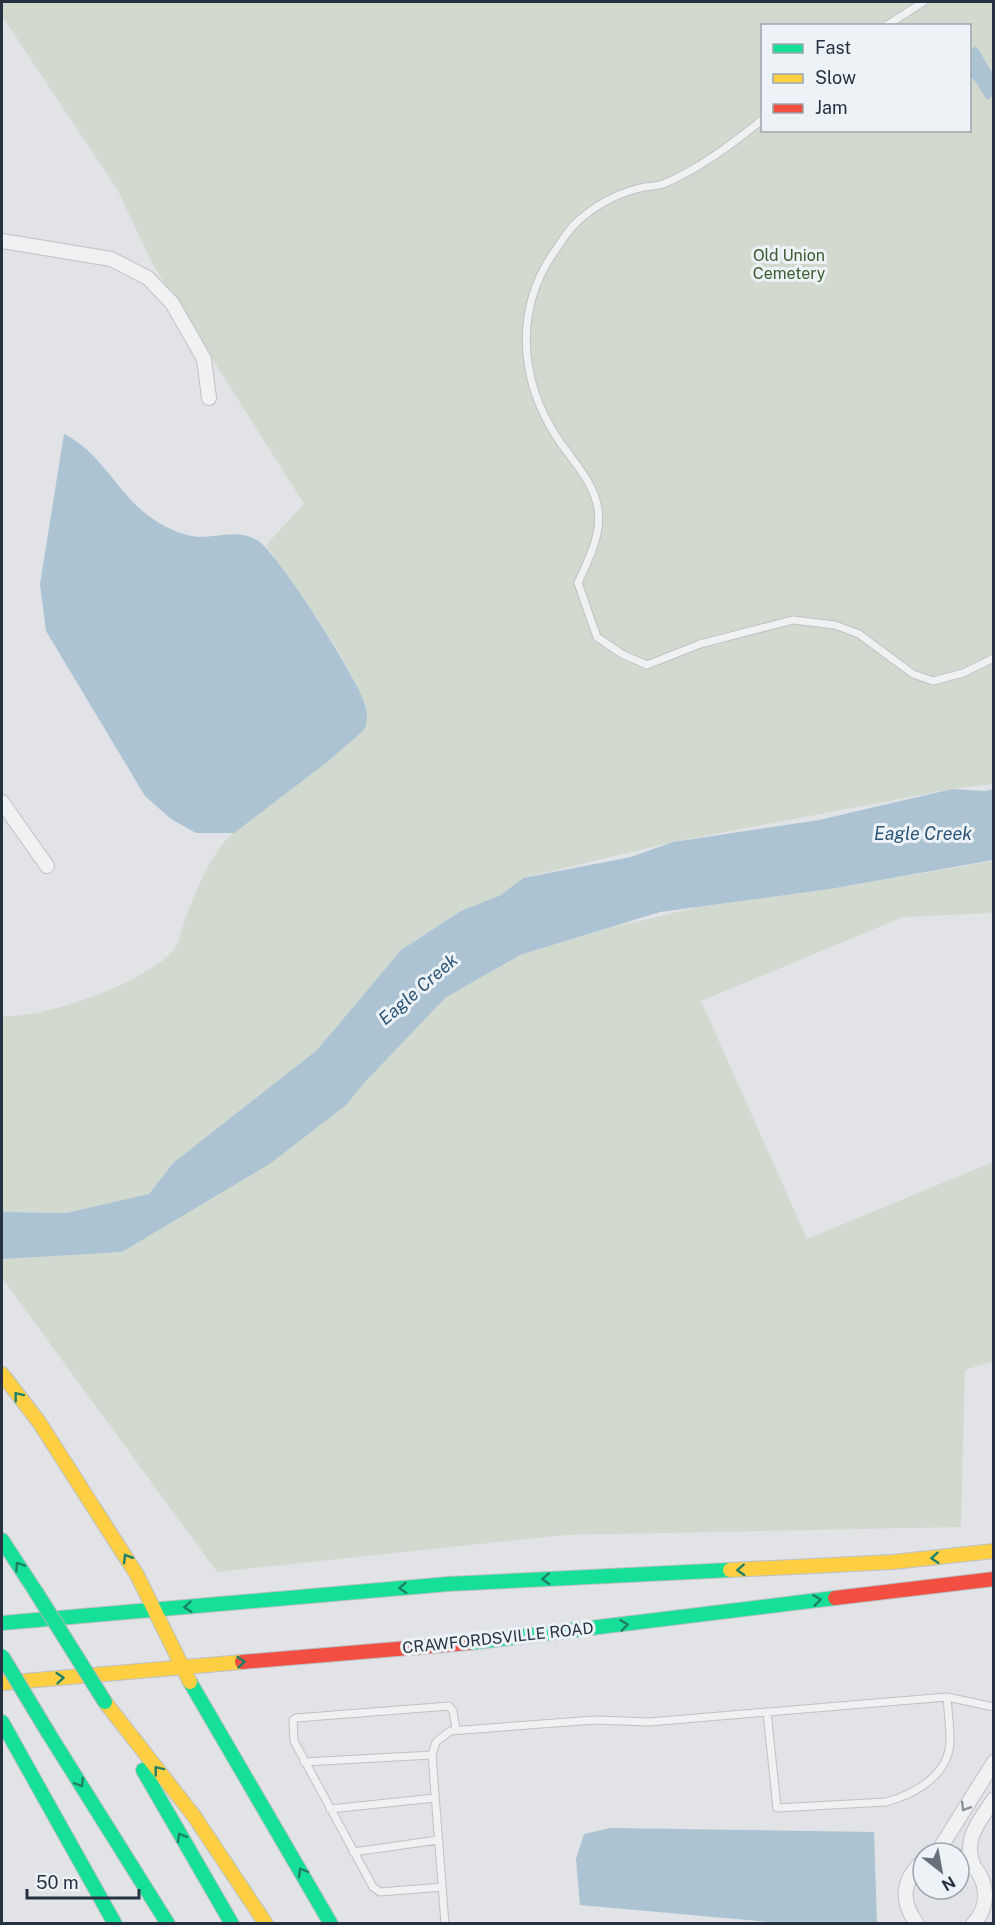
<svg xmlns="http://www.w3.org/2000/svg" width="995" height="1925" font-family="'Public Sans',sans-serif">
<rect width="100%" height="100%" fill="#e1e3e6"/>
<path fill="#d2dad0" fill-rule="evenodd" d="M2,2H993V784L952,789L673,842L523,878L501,895L461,911L401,950L317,1050L173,1163L149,1194L66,1213L2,1212V1016C44,1019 144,983 173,951C180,943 182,927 186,917C197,888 211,852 235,831C255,815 366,737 367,721C371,686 288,578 266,545L304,504L153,265L117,189L2,16ZM762,26H970V130H762Z
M993,861V913L903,917L701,1001L807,1239L993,1162V1361L965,1370L961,1527L565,1535L217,1572L2,1278V1258L122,1252L445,998L520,955L606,929L698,907L830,889Z"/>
<path fill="#acc3d4" d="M976,46L993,74V96L987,100L973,78L970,80V50Z
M64,434C103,453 119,498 156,521C168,529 185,536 199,537C219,537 238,529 257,540C276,550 355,675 363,699C367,710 369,720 364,730L326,763L234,833H196L171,819L145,796L46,631L40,584Z
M952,789L985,791L993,789V860L830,889L660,912L520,955L445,998L365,1082L346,1105L271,1163L122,1252L2,1259V1212L66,1213L149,1194L173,1163L317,1050L401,950L461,911L501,895L523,878L631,857L673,842L819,820Z
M611,1828L874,1832L877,1923H781L580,1905L576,1859L584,1834Z"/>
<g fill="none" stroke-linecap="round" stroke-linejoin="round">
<defs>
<path id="lane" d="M886,26L923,2
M762,120C733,143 698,170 663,184C654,187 645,186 636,189C615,195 593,207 577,222C569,229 563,239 557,248C514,306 518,379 558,439C573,462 593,480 598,509C602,535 588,560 578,583L597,637L622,654L647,665L700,644L793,620L835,625L859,634L913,674L933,681L963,673L994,658
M767,1712L777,1808L886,1802C916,1794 950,1774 950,1740C950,1726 948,1711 947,1697
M304,1762L432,1755
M330,1809L435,1798
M353,1852L438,1840
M442,1887L380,1892L373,1887L294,1741L293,1720L296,1718L449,1706L453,1711L456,1729
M445,1924L432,1755L436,1742L450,1731L595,1720L649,1722L947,1697L994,1707"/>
<path id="street" d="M2,241L111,259L148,278L172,303L204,359L209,398
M2,802L47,866
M937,1853L994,1762
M959,1857C986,1867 994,1903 973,1924
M974,1867C962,1839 979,1822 994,1799
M917,1924C900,1901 902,1880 923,1861"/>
<path id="fast" d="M2,1540L36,1592
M2,1623L448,1584L730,1570
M468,1643L835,1598
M190,1682L331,1924
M2,1722L115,1924
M49,1734L168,1924
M143,1770L232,1924"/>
<path id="slow" d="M2,1374L39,1422L137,1575L190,1682
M730,1570L893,1562L994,1551
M2,1683L242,1662
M105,1702L194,1816L266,1924"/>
<path id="jam" d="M835,1598L994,1579
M242,1662L468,1643"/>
</defs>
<use href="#lane" stroke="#bfc1c4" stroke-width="9"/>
<use href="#street" stroke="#bfc1c4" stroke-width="16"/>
<use href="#fast" stroke="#bcc0c4" stroke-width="16"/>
<use href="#slow" stroke="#bcc0c4" stroke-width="16"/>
<use href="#jam" stroke="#bcc0c4" stroke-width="16"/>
<use href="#lane" stroke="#f0f1f3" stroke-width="7"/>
<use href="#street" stroke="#f0f1f3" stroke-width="14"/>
<use href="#fast" stroke="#16e098" stroke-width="14"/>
<use href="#slow" stroke="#ffcf43" stroke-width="14"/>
<use href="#jam" stroke="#f24e42" stroke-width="14"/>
<defs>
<path id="fast-bridge" d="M36,1592L105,1702
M2,1656L49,1734"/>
</defs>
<use href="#fast-bridge" stroke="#b3b6bb" stroke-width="16" stroke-linecap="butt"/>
<use href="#fast-bridge" stroke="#16e098" stroke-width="14"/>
</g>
<defs><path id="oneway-chevron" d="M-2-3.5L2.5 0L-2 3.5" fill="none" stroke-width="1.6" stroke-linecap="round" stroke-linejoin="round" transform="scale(1.5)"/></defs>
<g stroke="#1f8068">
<use href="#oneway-chevron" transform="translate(18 1396) rotate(-128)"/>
<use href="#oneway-chevron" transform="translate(127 1558) rotate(-121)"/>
<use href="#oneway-chevron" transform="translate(935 1558) rotate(175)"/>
<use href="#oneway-chevron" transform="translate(19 1566) rotate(-124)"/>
<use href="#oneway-chevron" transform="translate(741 1570) rotate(177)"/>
<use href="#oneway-chevron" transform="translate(546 1579) rotate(177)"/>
<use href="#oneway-chevron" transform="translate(403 1588) rotate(175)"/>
<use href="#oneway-chevron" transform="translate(817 1600) rotate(-7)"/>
<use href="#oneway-chevron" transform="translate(188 1607) rotate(175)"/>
<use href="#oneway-chevron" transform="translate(624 1625) rotate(-7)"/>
<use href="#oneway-chevron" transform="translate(241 1662) rotate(-5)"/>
<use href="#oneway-chevron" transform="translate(60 1678) rotate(-5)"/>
<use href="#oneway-chevron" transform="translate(158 1770) rotate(-128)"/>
<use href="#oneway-chevron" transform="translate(80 1783) rotate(58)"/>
<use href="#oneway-chevron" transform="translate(181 1837) rotate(-120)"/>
<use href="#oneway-chevron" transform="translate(302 1872) rotate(-120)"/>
</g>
<use stroke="#8b929a" href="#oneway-chevron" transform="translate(965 1807) rotate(122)"/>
<g text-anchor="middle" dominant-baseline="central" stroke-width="6" stroke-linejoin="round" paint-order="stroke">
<g font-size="16" fill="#3e5e32" stroke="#edf2f6">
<text x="789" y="255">Old Union<tspan x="789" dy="18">Cemetery</tspan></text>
</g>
<g font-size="16" fill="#263241" stroke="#edf2f6">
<text transform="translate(498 1638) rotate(-6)">CRAWFORDSVILLE ROAD</text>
</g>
<g font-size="18" font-style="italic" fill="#2c5678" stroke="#edf2f6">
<text x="923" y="833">Eagle Creek</text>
<text transform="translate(418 989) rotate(-41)">Eagle Creek</text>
</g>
</g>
<rect width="995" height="1925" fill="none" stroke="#263241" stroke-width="6"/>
<rect x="761" y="24" width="210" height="108" fill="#edf2f6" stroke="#9da5ae" stroke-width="1.5"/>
<rect x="773" y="44" width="30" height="9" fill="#16e098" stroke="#9da5ae" stroke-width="1.5"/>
<text x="815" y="54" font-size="18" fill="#263241">Fast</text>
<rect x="773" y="74" width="30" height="9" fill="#ffcf43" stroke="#9da5ae" stroke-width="1.5"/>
<text x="815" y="84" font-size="18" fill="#263241">Slow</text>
<rect x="773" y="104" width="30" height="9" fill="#f24e42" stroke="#9da5ae" stroke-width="1.5"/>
<text x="815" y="114" font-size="18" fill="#263241">Jam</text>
<g transform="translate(941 1871) rotate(149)"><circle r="28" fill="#edf2f6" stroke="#9da5ae" stroke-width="1.5"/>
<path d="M0-4.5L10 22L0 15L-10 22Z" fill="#67707b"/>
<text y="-9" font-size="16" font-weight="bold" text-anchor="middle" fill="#263241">N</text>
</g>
<path d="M27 1889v9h112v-9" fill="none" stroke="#263241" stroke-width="3"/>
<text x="36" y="1889" font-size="18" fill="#263241" stroke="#edf2f6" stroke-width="4.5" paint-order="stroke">50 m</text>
</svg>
